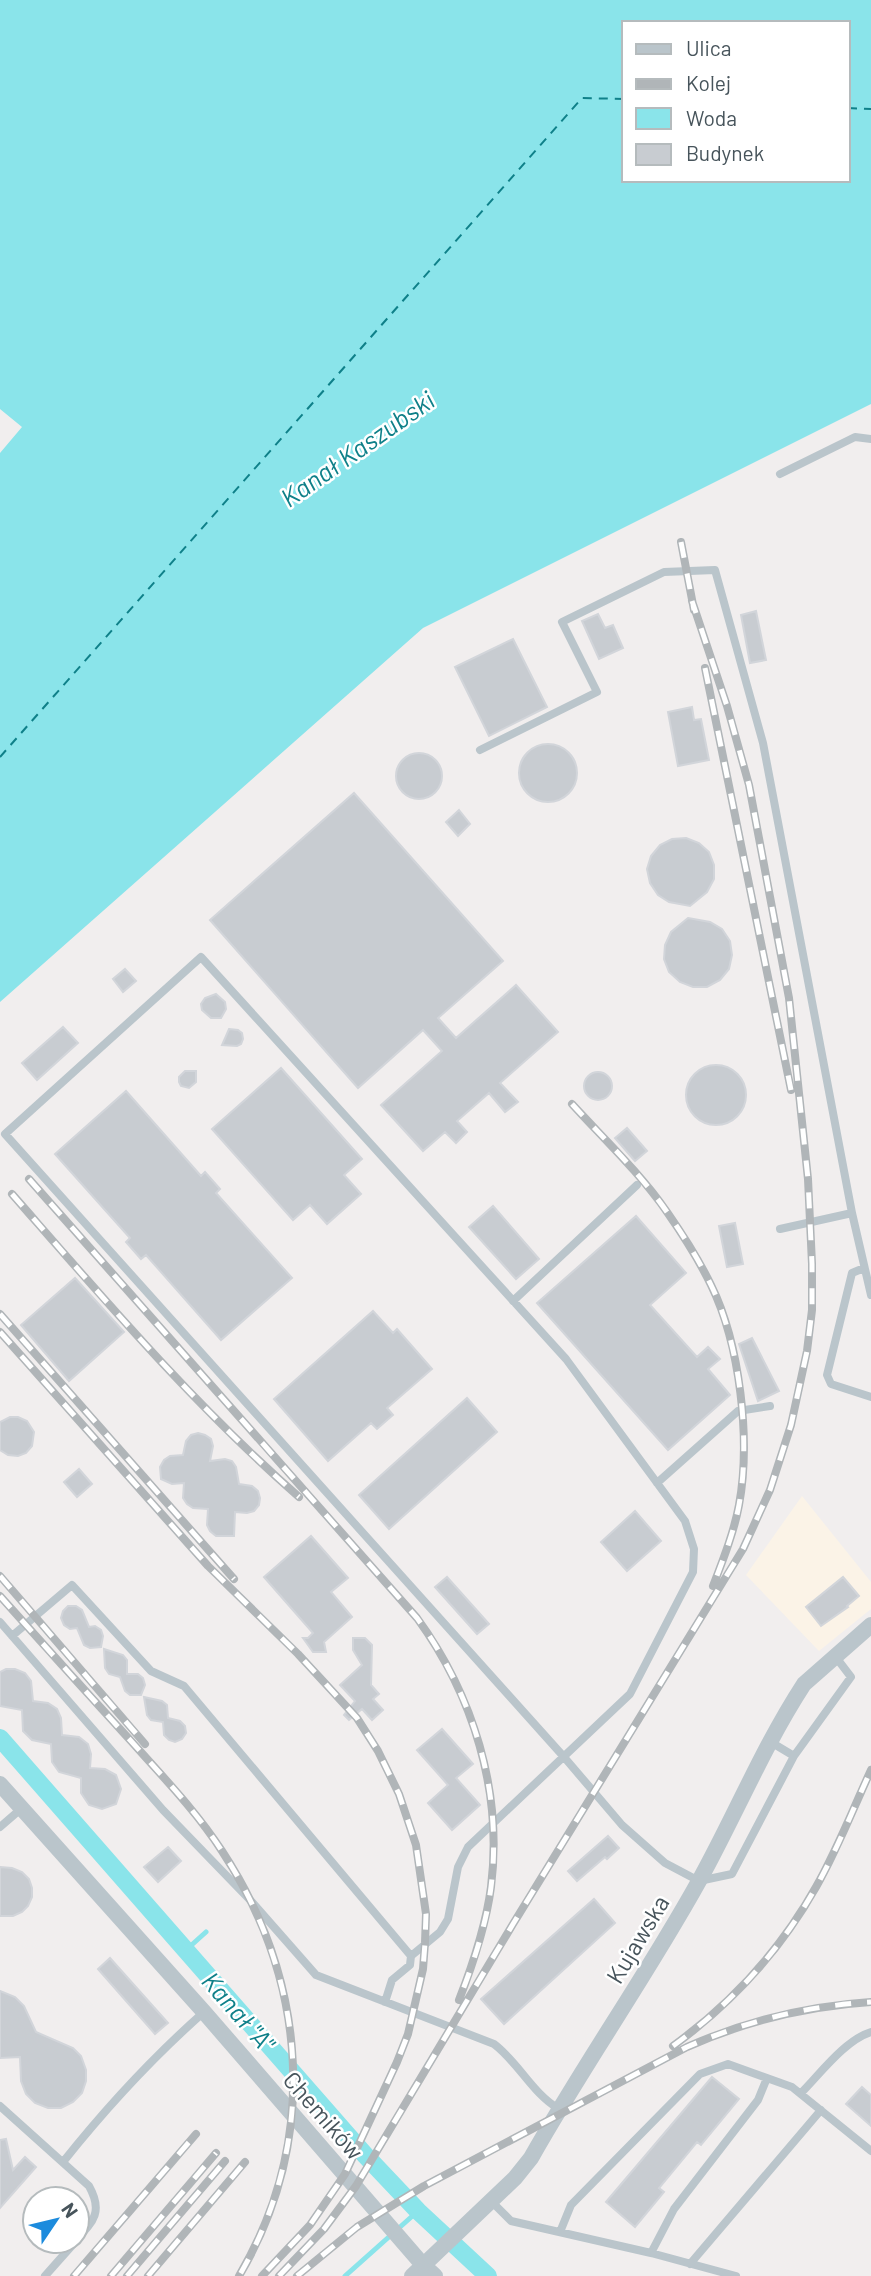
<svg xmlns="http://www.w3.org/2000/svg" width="871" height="2276" font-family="Barlow,sans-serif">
<rect width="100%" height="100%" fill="#f1eeee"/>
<path fill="#fbf3e7" d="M802,1496L871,1582V1609L819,1651L746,1575Z"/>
<path fill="#8ae4ea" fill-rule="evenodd" d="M0,0H871V404L423,628L0,1002V453L22,427L0,409ZM624,23H848V180H624Z"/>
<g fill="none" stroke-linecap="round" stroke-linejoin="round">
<path stroke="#8ae4ea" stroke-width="5" d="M186,1950L206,1932
M345,2276L418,2211"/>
<path stroke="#8ae4ea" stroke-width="18" d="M0,1738L365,2155L418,2211L488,2276"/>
<path stroke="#0f8089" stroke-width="2" stroke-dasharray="9 7" stroke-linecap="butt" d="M848,108L871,109
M0,757L582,98L624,99"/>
</g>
<path fill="#c8ccd1" stroke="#d2d5da" stroke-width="2" d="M756,611L766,660L750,663L741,615Z
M598,614L605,628L613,625L623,648L599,659L582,621Z
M513,639L547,707L489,736L455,667Z
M692,707L694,720L701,719L709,760L678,766L668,712Z
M519 773a29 29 0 1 1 58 0a29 29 0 1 1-58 0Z
M396 776a23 23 0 1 1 46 0a23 23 0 1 1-46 0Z
M354,793L503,961L438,1018L456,1038L516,985L558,1032L500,1083L518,1102L505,1112L489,1093L457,1121L467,1132L456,1143L445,1132L423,1151L381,1105L442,1051L423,1030L358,1088L210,920Z
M459,810L470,824L458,836L446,822Z
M686,838L699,843L709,852L714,865V879L707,892L690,906L669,902L658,895L650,883L647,869L651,856L660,845L672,839Z
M688,918L710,922L722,929L730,941L732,955L729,969L720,980L707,987H693L680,982L669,972L664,959L665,945L671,932Z
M125,969L136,981L123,992L113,979Z
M216,994L225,1002L226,1009L221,1018H211L202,1010L201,1004L205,998Z
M63,1027L78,1043L37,1080L22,1063Z
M229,1029L238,1030L242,1033L243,1039L241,1044L237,1046L222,1045Z
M686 1095a30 30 0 1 1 60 0a30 30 0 1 1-60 0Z
M281,1068L362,1159L344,1175L361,1194L327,1224L310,1205L293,1220L212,1129Z
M185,1071H196V1082L189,1088L181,1086L179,1082V1077Z
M584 1086a14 14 0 1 1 28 0a14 14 0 1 1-28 0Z
M126,1091L201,1176L205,1172L220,1189L216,1193L292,1278L221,1340L146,1255L141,1259L126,1242L130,1238L55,1154Z
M627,1128L647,1151L635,1161L615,1138Z
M493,1206L539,1259L516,1279L469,1227Z
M636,1216L686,1273L650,1305L697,1357L708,1347L720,1359L708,1369L730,1395L668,1450L537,1303Z
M735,1223L743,1264L727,1267L719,1226Z
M75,1278L124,1332L69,1381L21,1325Z
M373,1311L393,1333L397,1329L432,1369L387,1408L393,1415L377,1429L371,1423L328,1461L274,1399Z
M752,1338L779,1391L758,1401L739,1344Z
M467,1398L497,1432L389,1529L359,1495Z
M10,1417H18L27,1421L34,1432L32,1446L26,1453L18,1456L8,1455L0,1450V1422Z
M198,1433L205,1435L211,1439L213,1446L210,1461L225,1459L232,1461L236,1467L239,1484L252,1486L258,1491L260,1498L259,1505L254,1511L247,1513L235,1512L234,1536H216L210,1531L207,1525L208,1509L193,1508L187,1504L183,1498L184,1483L172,1484L161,1479L160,1467L164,1460L170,1456L183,1455L186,1441L191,1435Z
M79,1469L92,1484L77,1497L64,1482Z
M635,1511L661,1541L627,1571L601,1542Z
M311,1536L348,1578L331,1592L352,1617L324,1642L326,1652H313L303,1638H308L313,1633L264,1577Z
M447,1577L489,1624L477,1634L435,1587Z
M843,1577L859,1596L847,1606L848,1607L821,1626L806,1607Z
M68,1606H76L82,1610L89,1627L95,1626L101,1630L103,1636L101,1647L90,1648L84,1645L77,1628L70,1629L64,1625L61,1618L63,1611Z
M353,1638H365L372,1645L371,1685L379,1694L373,1699L383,1710L372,1720L362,1709L349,1720L344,1715L355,1701L340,1685L362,1665L353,1650Z
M104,1649L123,1655L127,1660V1674H138L143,1678L145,1685L141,1695H130L125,1691L120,1677L109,1674L105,1668Z
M6,1669H15L25,1673L31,1681L33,1701L48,1703L57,1709L61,1718L62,1735L79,1737L88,1744L91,1754L90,1768L105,1769L116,1775L121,1789L116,1804L102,1809L89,1805L81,1793V1778L59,1772L52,1762L51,1744L32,1740L23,1731L22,1710L0,1706V1672Z
M144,1697L162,1701L167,1705L168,1718L180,1721L185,1726L186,1733L182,1739L175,1742L169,1740L164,1735L163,1722L151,1720L147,1715Z
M442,1729L473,1764L456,1778L480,1805L452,1830L428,1803L448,1785L417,1750Z
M608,1836L619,1848L607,1859L605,1857L577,1881L568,1871Z
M168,1847L181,1861L158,1882L144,1867Z
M0,1867L12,1868L22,1872L29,1879L32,1888V1897L28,1906L22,1912L13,1916H0Z
M594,1899L615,1923L504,2024L481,1999Z
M110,1958L168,2023L155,2034L98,1969Z
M0,1991L15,1997L24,2006L36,2032L73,2048L81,2056L86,2070V2081L82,2093L73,2102L61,2108H48L35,2103L26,2094L21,2081L20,2057L0,2058Z
M712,2077L739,2099L701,2145L697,2142L659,2188L664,2192L635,2227L606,2202Z
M862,2087L871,2095V2126L846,2104Z
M6,2139L13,2170L25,2157L36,2167L0,2208V2140Z"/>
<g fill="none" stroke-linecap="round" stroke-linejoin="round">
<path stroke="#bac5cb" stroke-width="8" d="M780,474L855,437L871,439
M480,750L597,692L562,622L664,572L715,570L763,743L852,1213L871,1295
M780,1229L852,1213
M864,1268L852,1273L827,1375L831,1384L871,1397
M513,1301L637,1185
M657,1483L738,1411L770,1406
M0,1622L163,1810L251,1901L316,1975L494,2044C519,2063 532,2093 559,2109
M12,1636L72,1585L151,1671L184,1686L411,1956
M769,1741L794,1756
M0,1827L22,1808
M385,2002L392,1980L410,1965L411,1956L440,1932L448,1919L458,1867L468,1847L630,1694L693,1572L694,1549L685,1521L566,1359L201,957L5,1134L564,1757L622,1825L665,1863L699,1881L732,1874L794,1756L851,1677L835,1656
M801,2093C820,2074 845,2040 871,2032
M0,2106L89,2186C103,2211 94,2221 77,2239
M63,2162C106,2108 152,2058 204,2012
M491,2201L511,2221L651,2253L736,2276
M560,2232L571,2205L700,2074L728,2064L792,2087L871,2151
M651,2253L674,2209L758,2100L767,2078
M690,2264L821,2110
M45,2276L76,2241"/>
<path stroke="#bac5cb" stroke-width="16" d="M0,1784L204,2012L423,2265L435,2276
M412,2276L515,2178L531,2158C584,2064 647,1975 699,1881C735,1816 763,1747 804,1684L871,1625"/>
<defs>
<path id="rail" d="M681,542L694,610
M705,668L791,1090
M572,1104C604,1139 640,1173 667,1212C683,1235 699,1260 711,1285C740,1344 751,1440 739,1505C734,1532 723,1560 713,1586
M29,1179L417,1618C473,1695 503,1791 491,1887C486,1926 473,1964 459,2000
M12,1194C104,1299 194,1405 299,1497
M0,1314L234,1579
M0,1332L208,1566L298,1654L357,1718L378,1751L399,1794L416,1845L426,1914L425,1943L423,1969L408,2034L397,2062L345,2174L310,2225L262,2276
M0,1576L145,1744
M0,1596C43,1644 87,1693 131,1741C163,1777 196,1811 222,1851C308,1982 319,2140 239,2276
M673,2046C732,2003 780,1951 816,1887C837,1850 853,1809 871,1770
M74,2276L196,2134
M111,2276L216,2153
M127,2276L225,2161
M148,2276L245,2162
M279,2276L324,2229L356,2186L513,1924L743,1549L770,1490L791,1425L807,1351L812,1310V1264L808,1179L789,998L749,785L727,706L692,601
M297,2276L357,2227L424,2186L687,2047C746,2021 806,2006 871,2002"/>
</defs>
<use href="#rail" stroke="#b0b5b8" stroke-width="8"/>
<use href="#rail" stroke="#fff" stroke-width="5" stroke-dasharray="16" stroke-linecap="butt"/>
</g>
<g text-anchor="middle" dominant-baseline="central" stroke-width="5" stroke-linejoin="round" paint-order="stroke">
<g font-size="24" fill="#47545b" stroke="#fff">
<text transform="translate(637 1939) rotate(-59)">Kujawska</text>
<text transform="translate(324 2115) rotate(49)">Chemików</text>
</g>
<g font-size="26" font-style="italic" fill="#0f8089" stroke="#fff">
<text transform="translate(357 448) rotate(-35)">Kanał Kaszubski</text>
<text transform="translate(239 2011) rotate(49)">Kanał "A"</text>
</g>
</g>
<rect x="622" y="21" width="228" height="161" fill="#ffffff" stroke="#b5bbbd" stroke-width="2"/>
<rect x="636" y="44" width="35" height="10" fill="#bac5cb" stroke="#b5bbbd" stroke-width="2"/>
<text x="686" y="56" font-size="21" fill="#47545b">Ulica</text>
<rect x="636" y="79" width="35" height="10" fill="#b0b5b8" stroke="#b5bbbd" stroke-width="2"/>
<text x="686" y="91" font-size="21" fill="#47545b">Kolej</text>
<rect x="636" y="108" width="35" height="21" fill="#8ae4ea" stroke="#b5bbbd" stroke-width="2"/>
<text x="686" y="126" font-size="21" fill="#47545b">Woda</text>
<rect x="636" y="144" width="35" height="21" fill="#c8ccd1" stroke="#b5bbbd" stroke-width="2"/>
<text x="686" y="161" font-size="21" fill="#47545b">Budynek</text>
<g transform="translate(56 2220) rotate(55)"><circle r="33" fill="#ffffff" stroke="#b5bbbd" stroke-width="2"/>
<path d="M0-5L12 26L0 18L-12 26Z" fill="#1c8bdd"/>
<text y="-10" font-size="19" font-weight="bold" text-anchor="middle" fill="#47545b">N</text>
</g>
</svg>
